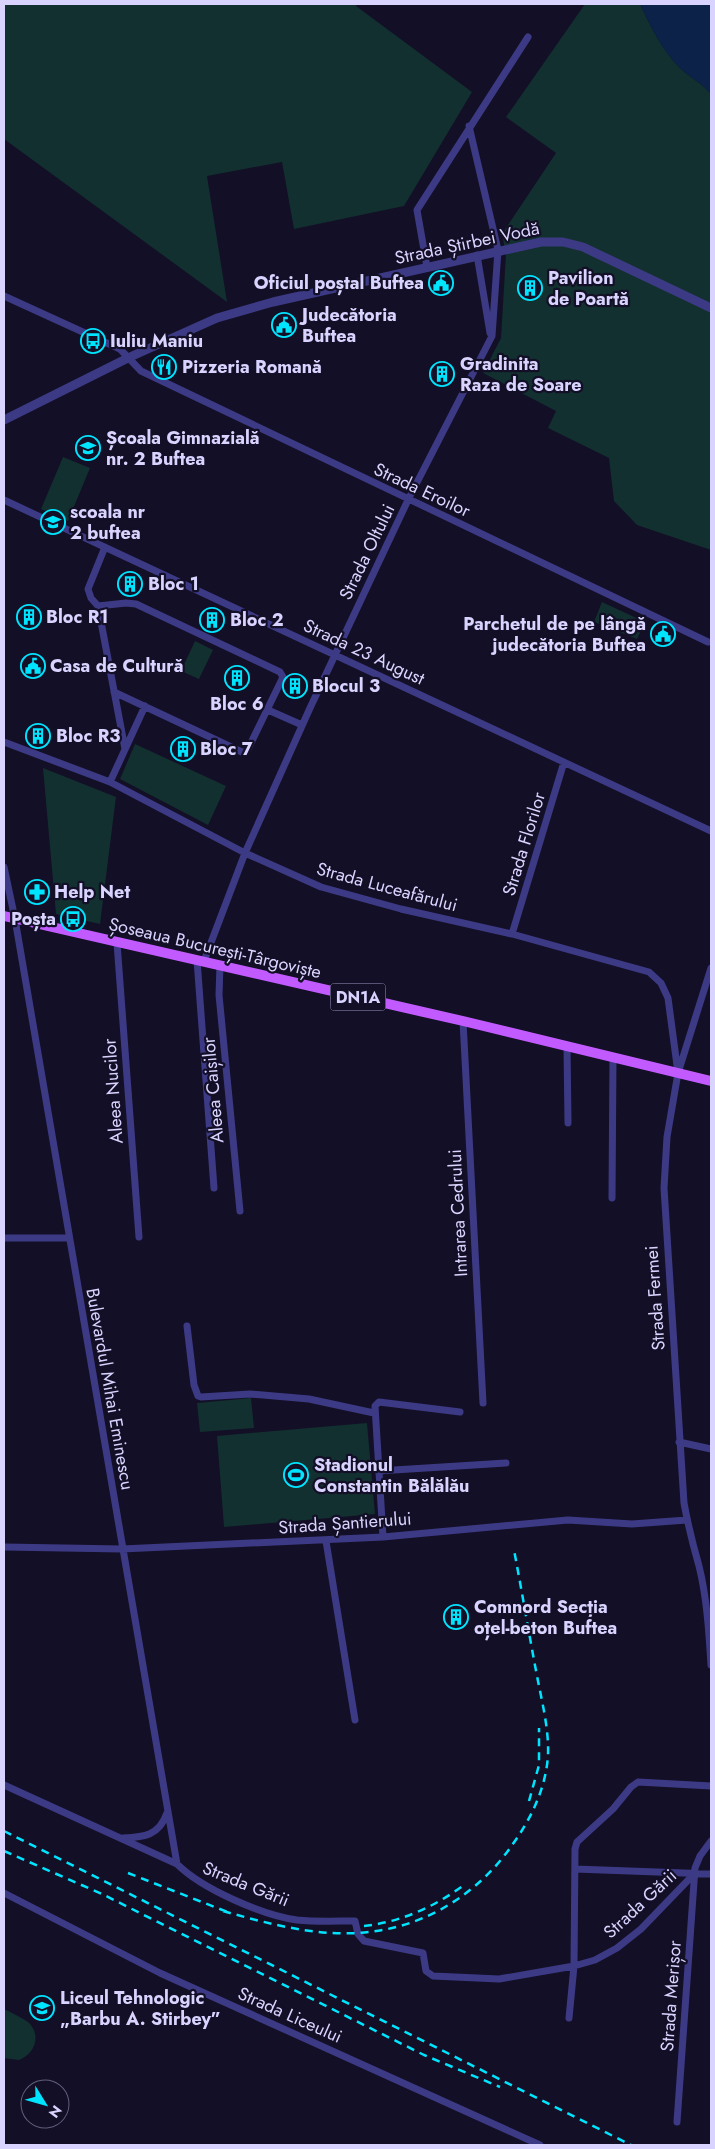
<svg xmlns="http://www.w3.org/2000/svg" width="715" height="2149" font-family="Jost,sans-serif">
<rect width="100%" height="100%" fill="#130f26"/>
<path fill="#12302f" d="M4,4H357L356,6L472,92L404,206L294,229L282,162L207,176L227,302L4,139Z
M585,4H640C650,25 662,50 679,67C689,77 702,83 711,94V550L637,525L614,501L609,458L548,428L556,411L483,373L501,338L506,254L502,234L556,153L506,117Z
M63,457L90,468L68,521L41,509Z
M602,602L645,622L637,639L594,622Z
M195,641L213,650L199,679L181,671Z
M135,744L226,786L208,825L120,779Z
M43,768L116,797L100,924L56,914Z
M251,1398L254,1428L200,1432L197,1403Z
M367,1423L375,1514L224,1527L217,1436Z
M4,2009C12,2013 21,2017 28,2022C42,2035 35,2054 19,2060L4,2058Z"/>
<path fill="#0c2248" d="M640,4H711V94C702,83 689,77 679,67C662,50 650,25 640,4Z"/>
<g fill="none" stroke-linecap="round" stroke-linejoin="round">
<path stroke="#3d3a85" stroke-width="7" d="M477,255L490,333
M427,267L417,210L528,37
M4,296L120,349L141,371L708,642
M4,500L711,831
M105,547L88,589L91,598L98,606L125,749
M98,606L126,603L136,604L280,672L283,677L248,749L244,753L114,692
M268,710L302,725
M4,742L110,782L245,853L321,887L401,909L512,934L649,972L661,983L668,998L678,1073
M110,782L145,706
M4,867L15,919L177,1864
M512,934L564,762
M117,943L139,1237
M197,960L214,1188
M204,961L245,853L310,708L408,500L492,336L498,250L469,126
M220,965L219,995L240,1211
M711,968L678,1073L667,1137L664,1188L684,1503C688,1525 693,1545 699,1566C707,1598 709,1633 711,1665
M463,1021L483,1403
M567,1046L568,1123
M612,1198L613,1057
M4,1238H69
M187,1326L194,1385L198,1396L201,1397L250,1394L309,1399L374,1413
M679,1442L711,1449
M378,1471L506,1463
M383,1537L375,1406L379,1402L460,1412
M326,1541L355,1720
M4,1547L122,1549L383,1537L568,1520L632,1524L687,1520
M4,1785L177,1864C202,1889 262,1915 297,1920C316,1922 336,1921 355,1921L358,1934L364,1941L423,1953L426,1971L433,1976L499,1979L574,1966L595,1960L617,1948L641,1929L695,1873
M123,1838C144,1837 159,1836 167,1813
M575,1869L711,1874
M4,1893L160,1973L540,2145
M569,2018L574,1966L575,1849L577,1842L613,1809L631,1787L638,1782L711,1786
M677,2122L695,1868L700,1856L711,1841"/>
<path stroke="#3d3a85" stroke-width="9" d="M4,420L130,357L217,318L273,302L541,242H563L583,247L711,308"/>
<path stroke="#c25bff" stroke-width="10" d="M4,916L463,1021L711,1081"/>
<path stroke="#00e5ff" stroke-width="2.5" stroke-dasharray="8 6" stroke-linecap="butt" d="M529,1801L539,1765V1728
M4,1831L631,2145
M4,1851L102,1894L424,2055L500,2087
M128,1873L230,1913
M223,1911C297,1932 364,1948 436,1912C465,1897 491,1875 510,1848C530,1821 546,1789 548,1755C549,1729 542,1702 537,1676C529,1634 522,1592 514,1550
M364,1926C401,1922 434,1907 464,1885"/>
</g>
<defs>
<symbol id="civic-ring" viewBox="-11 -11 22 22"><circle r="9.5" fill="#130f26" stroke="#00e5ff" stroke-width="1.5"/><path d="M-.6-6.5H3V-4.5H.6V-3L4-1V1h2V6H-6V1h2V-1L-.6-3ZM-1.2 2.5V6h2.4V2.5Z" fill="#00e5ff"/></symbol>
<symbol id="building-ring" viewBox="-11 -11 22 22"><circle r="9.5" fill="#130f26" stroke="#00e5ff" stroke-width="1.5"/><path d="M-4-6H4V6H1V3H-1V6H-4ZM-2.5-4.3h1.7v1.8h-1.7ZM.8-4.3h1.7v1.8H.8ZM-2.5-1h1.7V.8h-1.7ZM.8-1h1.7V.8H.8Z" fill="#00e5ff"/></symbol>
<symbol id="bus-ring" viewBox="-11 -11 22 22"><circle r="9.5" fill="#130f26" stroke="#00e5ff" stroke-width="1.5"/><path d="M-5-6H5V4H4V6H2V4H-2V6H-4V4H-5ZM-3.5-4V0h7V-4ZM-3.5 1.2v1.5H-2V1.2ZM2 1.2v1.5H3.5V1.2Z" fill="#00e5ff"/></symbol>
<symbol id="restaurant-ring" viewBox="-11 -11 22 22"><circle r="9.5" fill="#130f26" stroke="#00e5ff" stroke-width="1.5"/><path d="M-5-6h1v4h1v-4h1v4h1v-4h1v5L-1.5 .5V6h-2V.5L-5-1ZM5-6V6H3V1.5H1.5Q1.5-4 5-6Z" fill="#00e5ff"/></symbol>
<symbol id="school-ring" viewBox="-11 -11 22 22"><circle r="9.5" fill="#130f26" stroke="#00e5ff" stroke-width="1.5"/><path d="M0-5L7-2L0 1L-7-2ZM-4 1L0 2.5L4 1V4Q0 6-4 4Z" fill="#00e5ff"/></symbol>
<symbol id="pharmacy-ring" viewBox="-11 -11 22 22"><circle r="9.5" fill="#130f26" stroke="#00e5ff" stroke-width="1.5"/><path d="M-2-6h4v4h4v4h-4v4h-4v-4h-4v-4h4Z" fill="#00e5ff"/></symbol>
<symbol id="stadium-ring" viewBox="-11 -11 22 22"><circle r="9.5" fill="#130f26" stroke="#00e5ff" stroke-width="1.5"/><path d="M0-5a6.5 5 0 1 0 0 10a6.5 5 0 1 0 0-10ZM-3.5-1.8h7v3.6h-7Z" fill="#00e5ff"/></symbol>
</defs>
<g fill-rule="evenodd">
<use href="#civic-ring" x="427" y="269" width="28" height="28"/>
<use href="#building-ring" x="516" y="274" width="28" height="28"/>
<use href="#civic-ring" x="270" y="311" width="28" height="28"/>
<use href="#bus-ring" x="79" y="327" width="28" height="28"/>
<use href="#restaurant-ring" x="150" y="353" width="28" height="28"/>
<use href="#building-ring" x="428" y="360" width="28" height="28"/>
<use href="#school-ring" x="74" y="434" width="28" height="28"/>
<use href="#school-ring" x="39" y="508" width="28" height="28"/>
<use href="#building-ring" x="116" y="570" width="28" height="28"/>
<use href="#building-ring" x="15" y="603" width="28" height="28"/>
<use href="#building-ring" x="198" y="606" width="28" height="28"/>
<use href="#civic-ring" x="649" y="620" width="28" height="28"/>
<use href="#civic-ring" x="19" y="652" width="28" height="28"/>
<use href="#building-ring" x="223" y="664" width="28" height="28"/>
<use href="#building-ring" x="281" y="672" width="28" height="28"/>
<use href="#building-ring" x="24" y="722" width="28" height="28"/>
<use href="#building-ring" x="169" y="735" width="28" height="28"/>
<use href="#pharmacy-ring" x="23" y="878" width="28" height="28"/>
<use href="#bus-ring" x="59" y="905" width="28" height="28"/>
<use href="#stadium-ring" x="282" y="1461" width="28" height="28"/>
<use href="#building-ring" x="442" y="1603" width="28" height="28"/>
<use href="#school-ring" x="28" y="1994" width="28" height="28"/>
</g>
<g text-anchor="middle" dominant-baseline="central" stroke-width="4.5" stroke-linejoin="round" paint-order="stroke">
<rect fill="#130f26" stroke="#9e99be" stroke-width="1" x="330.5" y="983.5" width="55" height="27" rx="4"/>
<g font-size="16" font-weight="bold" fill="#d9d4ff">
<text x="358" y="997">DN1A</text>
</g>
<g font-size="18" fill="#d9d4ff" stroke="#130f26">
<text transform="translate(467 243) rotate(-12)">Strada Știrbei Vodă</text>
<text transform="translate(422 490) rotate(25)">Strada Eroilor</text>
<text transform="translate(367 552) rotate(-64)">Strada Oltului</text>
<text transform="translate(364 652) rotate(25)">Strada 23 August</text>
<text transform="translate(524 844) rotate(-73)">Strada Florilor</text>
<text transform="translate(387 887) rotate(15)">Strada Luceafărului</text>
<text transform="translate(215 948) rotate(13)">Șoseaua București-Târgoviște</text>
<text transform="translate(213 1090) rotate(-95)">Aleea Caișilor</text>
<text transform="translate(113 1091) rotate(-94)">Aleea Nucilor</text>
<text transform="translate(458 1213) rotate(-93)">Intrarea Cedrului</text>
<text transform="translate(655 1298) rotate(-94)">Strada Fermei</text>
<text transform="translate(110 1389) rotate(80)">Bulevardul Mihai Eminescu</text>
<text transform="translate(345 1523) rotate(-4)">Strada Șantierului</text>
<text transform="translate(246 1884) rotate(22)">Strada Gării</text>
<text transform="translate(640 1904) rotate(-43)">Strada Gării</text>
<text transform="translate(671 1996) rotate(-86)">Strada Merișor</text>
<text transform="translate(290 2015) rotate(24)">Strada Liceului</text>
</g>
<g font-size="18" font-weight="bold" fill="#d9d4ff" stroke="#130f26" text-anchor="start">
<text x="548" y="278">Pavilion<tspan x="548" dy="21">de Poartă</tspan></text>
<text x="424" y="283" text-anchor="end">Oficiul poștal Buftea</text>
<text x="302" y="315">Judecătoria<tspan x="302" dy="21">Buftea</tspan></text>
<text x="110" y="341">Iuliu Maniu</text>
<text x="460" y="364">Gradinita<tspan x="460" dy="21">Raza de Soare</tspan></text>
<text x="182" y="367">Pizzeria Romană</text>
<text x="106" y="438">Școala Gimnazială<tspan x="106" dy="21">nr. 2 Buftea</tspan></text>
<text x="70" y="512">scoala nr<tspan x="70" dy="21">2 buftea</tspan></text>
<text x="148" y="584">Bloc 1</text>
<text x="46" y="617">Bloc R1</text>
<text x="230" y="620">Bloc 2</text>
<text x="646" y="624" text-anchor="end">Parchetul de pe lângă<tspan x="646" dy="21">judecătoria Buftea</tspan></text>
<text x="50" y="666">Casa de Cultură</text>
<text x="312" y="686">Blocul 3</text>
<text x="237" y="704" text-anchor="middle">Bloc 6</text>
<text x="56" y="736">Bloc R3</text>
<text x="200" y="749">Bloc 7</text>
<text x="54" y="892">Help Net</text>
<text x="56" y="919" text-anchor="end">Poșta</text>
<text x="314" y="1465">Stadionul<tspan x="314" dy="21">Constantin Bălălău</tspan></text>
<text x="474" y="1607">Comnord Secția<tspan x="474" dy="21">oțel-beton Buftea</tspan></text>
<text x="60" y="1998">Liceul Tehnologic<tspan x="60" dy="21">„Barbu A. Stirbey”</tspan></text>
</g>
</g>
<rect width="715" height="2149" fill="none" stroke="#d9d4ff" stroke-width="10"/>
<g transform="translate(45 2104) rotate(127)"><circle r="24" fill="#130f26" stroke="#625e7d"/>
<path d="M0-4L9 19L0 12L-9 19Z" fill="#00e5ff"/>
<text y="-8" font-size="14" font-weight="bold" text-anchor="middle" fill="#d9d4ff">N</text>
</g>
</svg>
